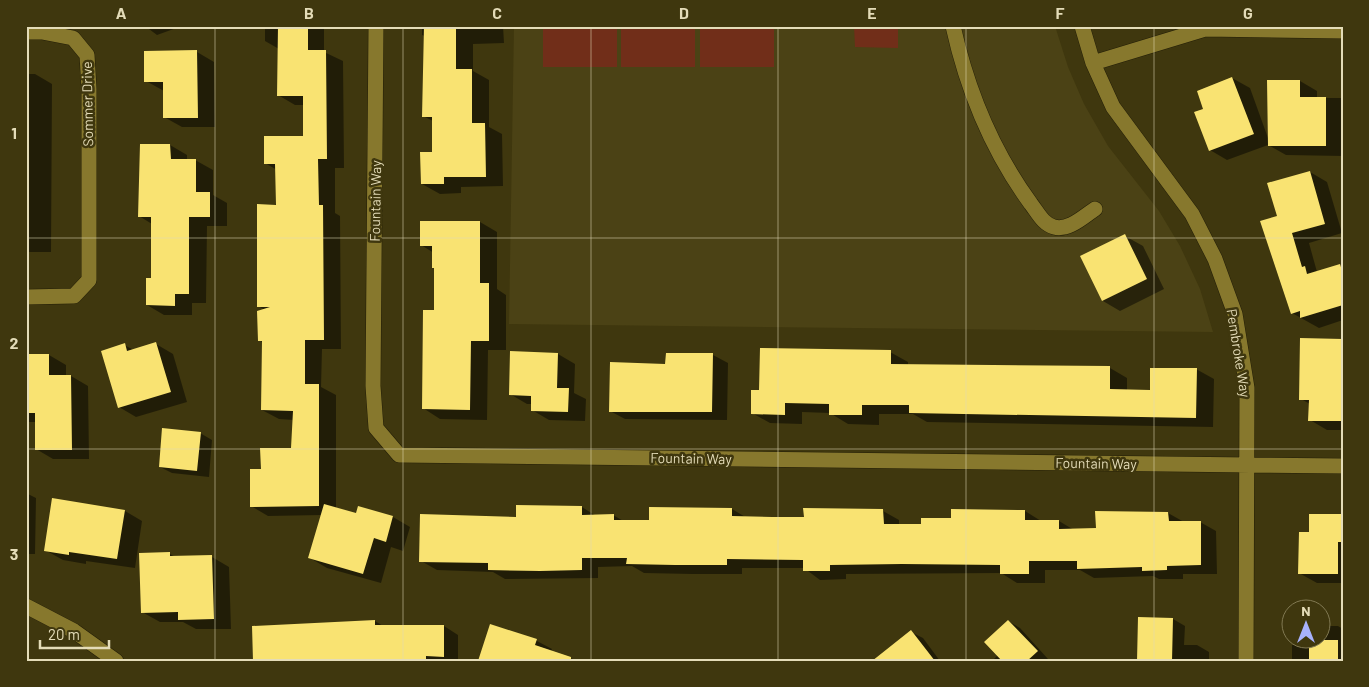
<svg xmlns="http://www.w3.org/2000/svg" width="1369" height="687" font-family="Barlow,sans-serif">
<rect width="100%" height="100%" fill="#3f370e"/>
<path fill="#4b4215" d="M514,26H1055L1068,67L1084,104L1108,146L1159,211L1180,246L1200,289L1213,332L509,324Z"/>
<path fill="#712e19" d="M543,26H617V67H543Z
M621,26H695V67H621Z
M700,26H774V67H700Z
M854,26H898V48L855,47Z"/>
<path fill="#0007" d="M145,26H182L157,35Z
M265,26H324V52L343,61L344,168H335V213L340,216L341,349H322L321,387L336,395V508L357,514L359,507L393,517L410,527L403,551L391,547L381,583L327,568L310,558L322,515L268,516L251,506L262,470L292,449L294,420L279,419L262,410L264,343L259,340L265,310L258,306L277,206V170L265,163L304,138V105H295L278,95L279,49L265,41Z
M422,26H503L504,43L473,44V71L489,80V127L502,134L503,186L461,187V193L440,194L422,184L434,153L433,121L423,116L425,36L422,35Z
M197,52L214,62L215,127H182L164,117V91L146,81Z
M26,74H35L52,84L51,252H28L27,264Z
M1232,78L1250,88L1268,138L1300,81L1317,91V98H1343V156L1286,155L1268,145L1227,160L1210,150L1205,109Z
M170,145L187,155V160H195L213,170V195L227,203V226H207L206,303H192V315H164L147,305L152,280V224L139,216Z
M1310,172L1327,182L1342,233L1309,243L1317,272L1337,266L1343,270V320L1319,328L1292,313L1278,217Z
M480,222L497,232V289L506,295V350H488L487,420L440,419L423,408L435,312L434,253L421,245Z
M1125,236L1143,246L1164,289L1120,311L1103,301Z
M1343,340V430H1327L1310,420V404L1301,399Z
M156,344L173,354L187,402L136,417L119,407L124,345L134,350Z
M890,352L908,362V366L1110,368L1127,378V391L1151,392L1196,369L1214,379L1213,427L927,422L913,414H879V425L848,424L830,413L802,412V424L770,423L752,413L760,391Z
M558,354L575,364L574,393L586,399L585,421L549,420L532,410V404H527L510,394Z
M667,354L713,355L728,363L727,420L625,419L610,411L667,365Z
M26,355H49L66,365V376H71L88,386L89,459H53L36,449V422H26Z
M200,433L212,440L209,477L172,473L160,467Z
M26,493L36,498L35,554H26Z
M582,507L596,516L613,515L625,522H650V508L732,509L747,518H805L833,511H883L899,520V525H922L1025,511L1041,521H1059L1074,530L1097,529L1168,513L1184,522H1200L1216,531L1217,574H1183V579H1159L1153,576L1094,578L1080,570H1045V583H1017L1001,573L846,574V579L820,580L804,568H742V574H692L644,573L632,566L598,567V578L505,579L493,572L437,570L421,561L517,519Z
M125,511L142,521L135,568L86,561V564L63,560L45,550Z
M1343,515V583H1317L1299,573L1310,533Z
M170,554L177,558L212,557L229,567L231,629H196L183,622H160L142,612Z
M1140,619H1173L1185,626L1184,645H1197L1209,652V661H1138Z
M375,621L383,626H444L458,635V661H254Z
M1008,621L1020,628L1048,659L1046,661H992L998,655Z
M491,626L537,641L552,649L551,652L579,661H480Z
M1322,626H1338L1343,629V661H1292V645L1311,646V640H1322Z
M911,632L923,638L940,661H878Z"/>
<path fill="#f9e372" d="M278,26H308V50H326L327,159H318L319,205H323L324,340H305V384H319V506L250,507V469H261L260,448H291L293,411L261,410L262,341H258L257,311L270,307H257V204L276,205L275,164H264V136H303V96H277Z
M424,26H456V69H472V123H485L486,177H444V184H421L420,152H432V117H422Z
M197,50L198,118H163V82H144V51Z
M1232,77L1254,134L1209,151L1194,112L1203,109L1197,91Z
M1267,80H1300V97H1326V146H1268Z
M140,144H170L171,159H196V192H210V217H189V294H175V306L146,305V278H151V217H138Z
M1310,171L1325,224L1292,233L1302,267L1305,266L1307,274L1340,264L1343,274V305L1300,318V311L1291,314L1260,221L1277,216L1267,183Z
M420,221H480V283H489V341H471L470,410L422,409L423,310H434V268H432V246H420Z
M1125,234L1147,279L1102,301L1080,256Z
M1300,338L1343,339V421H1308L1309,400H1299Z
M156,342L171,392L118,408L101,351L125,343L127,351Z
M760,348L891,350V364L1110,366V389L1150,390V368H1197L1196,418L909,413V405H862V415H829V404L785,403V415L751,414V390H759Z
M510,351L558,353L557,388H569L568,412L531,411V396L509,395Z
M666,353H713L712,412H609L610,362L665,364Z
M26,354H49V375H71L72,450H35V413H26Z
M162,428L201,432L197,471L159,467Z
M52,498L125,510L117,559L69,552V555L44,551Z
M324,504L356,513L358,506L393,516L386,542L374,538L363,574L308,558Z
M516,505L582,506V515L614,514V520H649V507L732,508V516L772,517H804L803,508L883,509L884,524H921V518H951V509L1025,510V520H1059V529L1096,528L1095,511L1168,512L1169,521H1201V565L1167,566V570L1142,571V567L1077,569V561H1029V574H1000V565L902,564L830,565V571H803V560L727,559V565H675L626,564L627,558H582V570L540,571L488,570V563L419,562L420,514L516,517Z
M1309,514H1343V542H1338V574H1298L1299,532H1309Z
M170,552V556L212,555L214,619L178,620V612L141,613L139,553Z
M1138,617L1173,618L1172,661H1137Z
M375,620V625H444V657L426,656V661H253L252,626Z
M1008,620L1038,651L1027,661H1002L984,642Z
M490,624L537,639L535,645L571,657V661H478Z
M911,630L935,661H872Z
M1309,640H1338V661H1309Z"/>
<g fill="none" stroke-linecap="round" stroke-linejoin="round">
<defs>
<path id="minor" d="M376,26L373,386L376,428L399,455L1343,466
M953,26C967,89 993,152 1031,204C1038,213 1043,224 1054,227C1069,231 1084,216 1095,209
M1082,26L1093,63L1113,107L1192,214L1215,259L1235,314L1247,388L1246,661
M26,32H42L73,38L87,55L89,89V280L74,296L26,297
M1093,63L1205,29L1343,31
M26,606L74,631L116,661"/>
</defs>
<use href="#minor" stroke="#231e07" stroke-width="16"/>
<use href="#minor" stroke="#87782d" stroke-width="15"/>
</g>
<path fill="none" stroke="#e4dcb8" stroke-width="1" stroke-opacity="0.55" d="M215,26V661M403,26V661M591,26V661M778,26V661M966,26V661M1154,26V661M26,238H1343M26,449H1343"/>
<g text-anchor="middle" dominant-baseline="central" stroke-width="5" stroke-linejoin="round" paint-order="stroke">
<g font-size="14" fill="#e4dcb8" stroke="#3f370e">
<text transform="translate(87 104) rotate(-91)">Sommer Drive</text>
<text transform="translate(375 201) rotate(-89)">Fountain Way</text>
<text transform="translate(1239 353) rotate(81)">Pembroke Way</text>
<text transform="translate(691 458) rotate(1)">Fountain Way</text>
<text transform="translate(1096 463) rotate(1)">Fountain Way</text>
</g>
</g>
<rect width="1369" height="687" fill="none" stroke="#3f370e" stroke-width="55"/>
<g transform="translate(1306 624)"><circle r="24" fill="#3f370e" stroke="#817952"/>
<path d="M0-4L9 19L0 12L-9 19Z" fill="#a7b1fc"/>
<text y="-8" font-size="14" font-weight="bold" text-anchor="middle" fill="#e4dcb8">N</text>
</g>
<path d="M40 640v8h69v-8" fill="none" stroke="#e4dcb8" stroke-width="2.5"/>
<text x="48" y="640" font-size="15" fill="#e4dcb8" stroke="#3f370e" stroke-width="4" paint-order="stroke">20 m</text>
<rect x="28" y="28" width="1314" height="632" fill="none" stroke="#e4dcb8" stroke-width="2"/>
<g font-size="16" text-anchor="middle" font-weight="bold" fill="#e4dcb8">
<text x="121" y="19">A</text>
<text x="309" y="19">B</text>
<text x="497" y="19">C</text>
<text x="684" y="19">D</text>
<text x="872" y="19">E</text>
<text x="1060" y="19">F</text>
<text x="1248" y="19">G</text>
<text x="14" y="139">1</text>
<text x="14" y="349">2</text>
<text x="14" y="560">3</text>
</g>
</svg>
